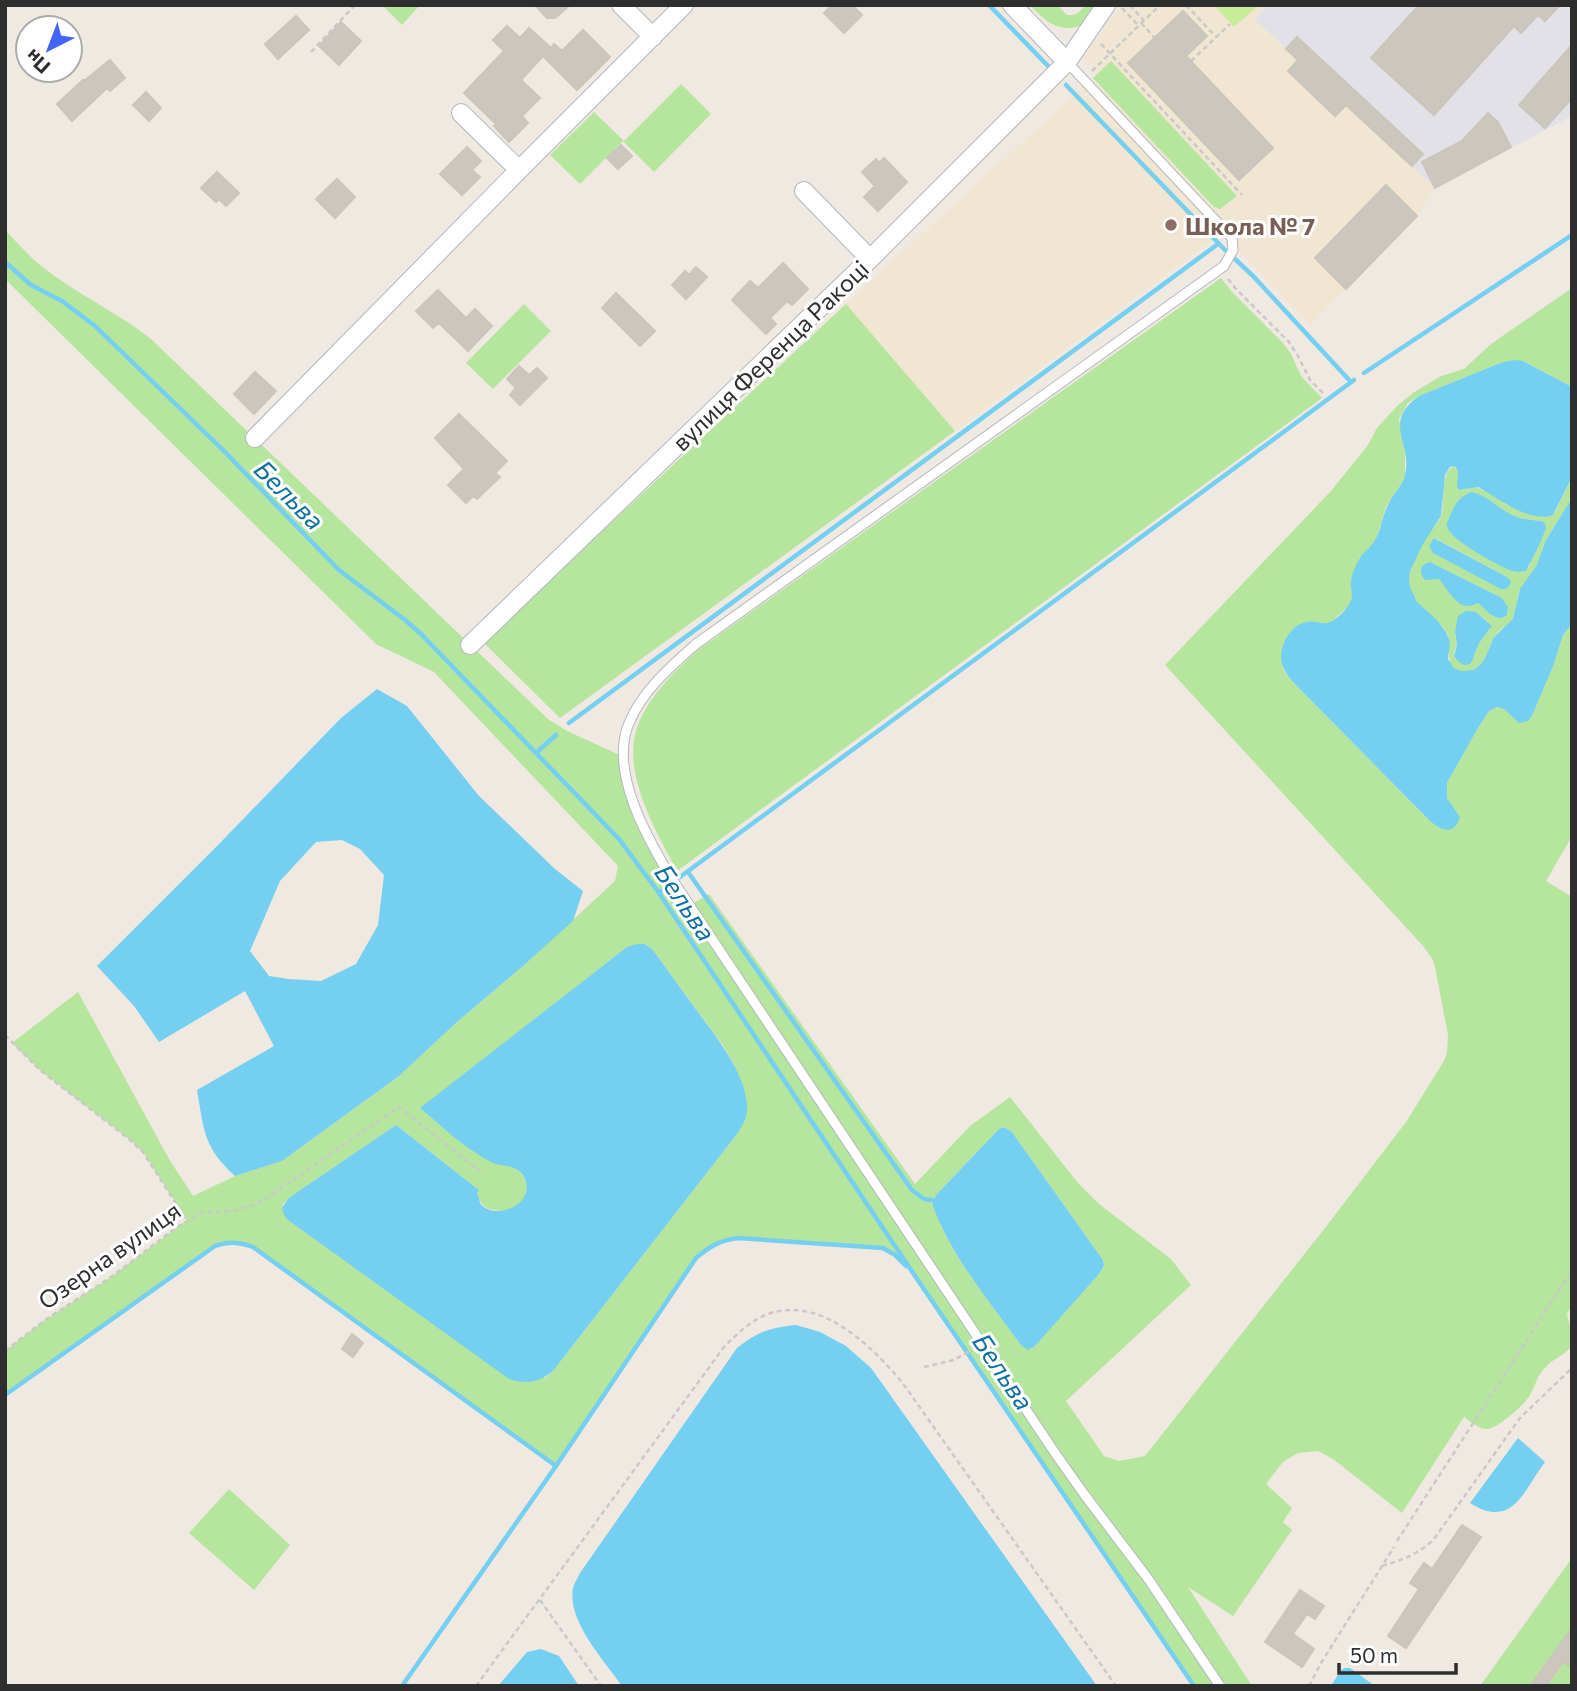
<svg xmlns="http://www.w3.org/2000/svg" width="1577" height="1691" font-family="Commissioner,sans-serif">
<rect width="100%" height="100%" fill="#efe9e1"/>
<path fill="#e3e1e8" d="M1268,5H1572V116L1435,188L1254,19Z"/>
<path fill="#f0e6d1" d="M1122,5H1268L1254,19L1435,188L1417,216L1310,325L1222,233L955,431L846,304L1098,73L1083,57Z"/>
<path fill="#b6e59e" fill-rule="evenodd" d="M382,5H420L402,25Z
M1030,5H1057L1067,15C1076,16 1080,12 1085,5H1098L1084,25C1059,34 1046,22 1030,5Z
M1111,61L1237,196L1220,209L1214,207L1093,78Z
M681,84L711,114L654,172L623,141L580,184L550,155L594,112L624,141Z
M5,230C18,243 30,258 45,269C79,295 118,313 151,339L548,719L567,731L624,757L636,810L690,905L709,894L915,1184L970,1126L1010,1097L1078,1183L1099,1204L1171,1259L1191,1285L1066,1401L1104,1456L1119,1461L1145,1456L1325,1228L1406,1122L1444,1061L1447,1053L1448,1035L1435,967L1433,960L1424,947L1165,665L1331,491L1368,445L1377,428L1398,405L1413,393L1441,376L1464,369L1491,344L1572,288V387L1523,361L1500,363L1419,396L1408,403L1399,419L1405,452V476L1400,487L1386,507L1375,542L1360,557L1351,588L1353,596L1350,605L1331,622L1325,624L1306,622L1291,632L1282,665L1285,672L1293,682L1429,820L1460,817L1447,798V783L1478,728L1489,711L1497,707L1504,709L1519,722L1528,721L1532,716L1554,664L1563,635L1572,624V836L1546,881L1572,897V1305L1567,1314C1569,1324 1575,1336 1571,1346C1566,1355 1552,1359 1546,1367C1536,1377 1536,1384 1530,1395C1525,1404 1498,1428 1488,1429C1480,1430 1470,1421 1464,1417L1402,1513L1333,1459L1318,1451L1298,1453L1283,1462L1266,1484L1292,1508L1283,1522L1292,1530L1233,1616L1188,1587L1252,1686H1194L913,1274L895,1255L883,1248L738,1238C720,1240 709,1247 696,1259L556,1466L253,1247C239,1242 229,1241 215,1246L5,1395V1351L45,1320L111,1277L187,1220L143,1152L129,1139L41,1071L12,1043L78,992L169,1159L193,1196L235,1176L282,1161L399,1076L457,1022L523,966L615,881L618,866L434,672L376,644L5,279ZM645,944L653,950L724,1047L734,1065L737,1134L553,1371L545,1378L282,1205L290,1197L396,1125L478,1189C474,1220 529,1216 527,1187C527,1181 521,1172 516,1169C507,1163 491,1160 480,1155C472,1152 465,1144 459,1139C446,1129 432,1119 421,1108L627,947ZM1004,1127L1012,1132L1103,1260L1104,1266L1099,1274L1031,1349L1021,1345C988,1300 951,1256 932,1204L936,1195L999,1129Z
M1221,278L1233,293L1283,343L1291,354L1301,376L1322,398L677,871C655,829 618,768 640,720C653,692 676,670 698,650Z
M524,304L551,331L493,389L466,363Z
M846,304L955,431L560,718L483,642Z
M1455,466L1458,471L1462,490L1476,487L1495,496L1507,505L1555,512L1572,477C1572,483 1573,493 1571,499C1569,508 1560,518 1555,526C1551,532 1547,538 1544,545C1541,551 1541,558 1537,565C1532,574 1524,582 1519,592C1516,600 1518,610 1514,618C1511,624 1503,627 1498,632C1486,644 1489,669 1467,672C1440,675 1454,643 1446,631C1434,613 1409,605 1409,580C1409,569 1420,546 1427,536C1431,530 1436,525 1440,519C1447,504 1438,471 1455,466ZM1474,493C1487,497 1497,506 1508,513C1518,519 1530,520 1541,521L1546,530L1533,554L1529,567L1506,568L1465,545L1447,524L1452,514ZM1435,538L1507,577L1511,583L1430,549V544ZM1430,562L1502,598L1508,607L1507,615L1494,617L1478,603H1476L1446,586L1439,578H1434ZM1476,612L1488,622L1490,629L1479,642L1473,659L1458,661L1454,656V652L1457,644L1455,632L1459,616Z
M229,1489L290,1545L254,1590L189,1533Z
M1572,1558V1628L1530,1686H1480Z
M1563,1662L1569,1666L1572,1662V1686H1546Z"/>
<path fill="#c9ec9a" d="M1214,5H1259L1234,27Z"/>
<path fill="#75cff0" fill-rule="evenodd" d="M1514,360L1523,361L1572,387V477L1553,515C1530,524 1498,498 1478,487L1459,490L1457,487L1458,471L1455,466L1450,467L1445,475L1441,516L1423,544L1410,571L1409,579L1410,587L1417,602L1437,620L1446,632L1450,642L1448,659L1454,668L1461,671L1474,670L1481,664L1485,658L1494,637L1513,619L1520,589L1537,565L1545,542L1572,498V624L1563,635L1554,664L1532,716L1528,721L1519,723L1504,709L1497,707L1489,711L1478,728L1447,783V798L1460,817C1454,837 1440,830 1429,820L1293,682C1289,677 1284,671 1282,664C1278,648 1289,626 1306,622C1313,620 1320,624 1327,623C1336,621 1351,606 1352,597C1352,596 1351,587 1351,586C1350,577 1356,564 1361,556C1365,551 1372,546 1375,540C1381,530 1382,516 1388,505C1392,495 1401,488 1404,478C1415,443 1380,424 1419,396L1500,363Z
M1471,492C1486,495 1495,505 1507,512C1518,519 1529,520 1541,521L1545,523C1545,525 1546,527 1546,529C1545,533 1528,568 1526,571C1520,572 1515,572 1509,570C1498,565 1448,539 1447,526C1446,523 1449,519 1450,516C1456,503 1457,499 1471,492Z
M1434,538L1507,577L1511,581L1510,585L1506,589H1501L1433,553L1429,546Z
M1430,562L1502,598L1508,607L1507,615C1495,624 1487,610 1478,603C1475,604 1471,606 1468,606C1455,606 1446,587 1439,579L1425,580C1418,572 1420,565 1430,562Z
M1466,611L1476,612L1492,626L1479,643L1472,661L1470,664L1464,665L1458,661L1454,656L1457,644L1455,632L1458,616Z
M377,689L407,706L479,796L555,869L583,891L573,921L523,966L457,1022L399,1076L282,1161L235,1176C203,1147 204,1130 197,1090L274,1046L245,991L159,1042L134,1006L97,966L220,843L341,718ZM342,840L360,849L384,875L378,925L356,964L321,981L288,979L269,976L250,951L280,881L316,842Z
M637,944H645L653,950C667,969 681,989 695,1008C714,1034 748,1075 747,1109C747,1119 742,1126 737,1134L553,1371C540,1382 526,1385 509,1379L288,1220C279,1210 282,1206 290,1197L396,1125L479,1190L477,1193C478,1194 480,1202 480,1203C491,1217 514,1211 523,1199C529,1190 528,1179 519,1171C512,1165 502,1166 493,1163C489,1161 483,1158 479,1155C458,1142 439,1124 420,1108L627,947Z
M1004,1127L1012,1132L1103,1260L1104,1266L1099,1274L1034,1347L1028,1350L1021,1345C988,1300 951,1256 932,1204L936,1195L999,1129Z
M796,1325L820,1332L846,1346L871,1368L1097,1686H622C604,1660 567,1621 573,1588C574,1583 578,1578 580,1573L737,1348C759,1331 769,1328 796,1325Z
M1518,1438L1545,1462C1523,1491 1513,1530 1470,1503Z
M541,1649L559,1656L579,1686H498L527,1652Z
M1345,1668H1350L1375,1686H1331L1341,1670Z"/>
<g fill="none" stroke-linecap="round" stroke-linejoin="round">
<path stroke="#75cff0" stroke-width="4.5" d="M989,5L1049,67
M1066,85L1225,250
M1235,259L1253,276L1351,382
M5,262L31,285L62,301L95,326L223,450L339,570L405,620L421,634L619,839L659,893L913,1273L1194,1686
M1364,373L1572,235
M569,723L1218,244
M536,753L556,735
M688,872L912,1190L924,1199L932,1200
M680,877L1354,380
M659,893L669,885
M5,1395L215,1246C229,1241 239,1242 253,1247L556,1466
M402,1686L556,1466L696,1258C709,1247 720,1240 738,1238L883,1248L895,1255L906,1266"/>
</g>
<path fill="#cbc7bf" stroke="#cbc5ba" stroke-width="2" d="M535,5H570L555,18H547Z
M832,5H852L862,15L844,33L824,13Z
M1419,5H1560L1545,21L1538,15L1521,33L1514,26L1434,115L1371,58Z
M1183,11L1207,36L1186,56L1273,148L1239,180L1128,63Z
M296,16L309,30L278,59L265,44Z
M341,22L361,41L339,65L319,46Z
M507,26L520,38L529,28L551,48L554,44L562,51L583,30L610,57L577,90L543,56L521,80L540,98L522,116L528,123L509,142L494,126L496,124L464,93L504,51L493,40Z
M1297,37L1423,154L1412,166L1346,105L1335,116L1288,71L1298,60L1286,49Z
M1572,45V98L1545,128L1519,105Z
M110,60L125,78L110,91L107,88L72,121L57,104L83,80L84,81Z
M146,92L161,108L149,121L133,105Z
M1488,113L1498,122L1511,147L1435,188L1422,162L1462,141Z
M621,145L632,156L618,169L607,158Z
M467,147L481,161L472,170L480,177L462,195L440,174Z
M884,158L907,182L878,211L864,197L875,186L862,172L876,159L879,163Z
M217,172L239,193L226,206L219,199L216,202L201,188Z
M337,179L355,197L335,218L316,199Z
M1386,185L1417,216L1346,289L1315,258Z
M783,263L808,289L792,305L787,301L770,318L776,324L766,334L732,300L750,281L758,288Z
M696,267L707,277L686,299L672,285L685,271L689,275Z
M438,290L466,318L475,309L492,326L468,351L439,323L433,328L416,311Z
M616,293L655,331L640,346L602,308Z
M519,366L529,375L537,368L547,378L520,405L510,395L516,388L507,379Z
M255,372L276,391L254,414L234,394Z
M459,414L507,461L495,473L500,477L477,499L473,496L466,503L448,485L464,469L435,438Z
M352,1334L363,1343L353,1357L342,1349Z
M1462,1525L1481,1537L1406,1648L1388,1636L1419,1589L1410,1583L1424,1563L1432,1569Z
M1300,1590L1324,1606L1315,1619L1307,1614L1293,1634L1314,1649L1302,1667L1265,1642Z
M1572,1628V1667L1563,1662L1546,1686H1530Z"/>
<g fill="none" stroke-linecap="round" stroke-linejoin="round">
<defs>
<path id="service" d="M1067,62L1232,238L1233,250L1224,266L696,644C671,666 642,691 629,723C609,770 646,836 670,876L1055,1453L1084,1494L1149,1580L1220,1686"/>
<path id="minor" d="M621,5L653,37
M1012,5L1067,62
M461,113L519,170
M804,191L870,259
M255,438L519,170L684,5
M470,645L870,259L1067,62L1106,5"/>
</defs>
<use href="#service" stroke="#b4b7c1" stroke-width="11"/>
<use href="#minor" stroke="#b4b7c1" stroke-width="20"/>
<path stroke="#c9c9c9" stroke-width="2.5" stroke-dasharray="5 3.5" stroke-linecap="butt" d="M1130,5L1144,21
M1186,5L1216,37
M1122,8L1139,26
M1141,23L1155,38
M1101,44L1242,195
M311,52L355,5
M1191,61L1230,24
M1092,71L1160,5
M1228,279L1236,289L1289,342L1298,356L1310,380L1324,394
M5,1035L41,1071L129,1139L143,1152L187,1221
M5,1351L45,1320L111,1277L173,1230L193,1217L203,1212L232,1211L250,1206L265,1199L399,1107L481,1172
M924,1367L954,1360L973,1349
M1397,1541L1572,1270
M1382,1566C1402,1560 1419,1554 1434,1539L1520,1418L1572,1368
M540,1600L601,1686
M476,1686L724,1347C738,1333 752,1319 771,1313C823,1297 872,1347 902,1382L1116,1686
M1309,1686L1321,1663L1394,1547"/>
<use href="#service" stroke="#fff" stroke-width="9"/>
<use href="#minor" stroke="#fff" stroke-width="18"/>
</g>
<circle fill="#8d6e63" stroke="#fff" stroke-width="2.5" cx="1171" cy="225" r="7"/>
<g text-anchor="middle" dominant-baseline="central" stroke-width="6" stroke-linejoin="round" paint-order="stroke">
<g font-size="24" font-weight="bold" fill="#785e54" stroke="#fff" text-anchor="start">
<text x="1185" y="225">Школа № 7</text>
</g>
<g font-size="24" fill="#2e2e2e" stroke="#fff">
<text transform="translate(770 355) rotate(-44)">вулиця Ференца Ракоці</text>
<text transform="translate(109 1255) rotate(-35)">Озерна вулиця</text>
</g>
<g font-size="26" font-style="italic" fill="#0d6fa3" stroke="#fff">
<text transform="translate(290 494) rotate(45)">Бельва</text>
<text transform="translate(686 902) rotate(56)">Бельва</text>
<text transform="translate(1004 1371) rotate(56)">Бельва</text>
</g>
</g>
<rect width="1577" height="1691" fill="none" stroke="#2e2e2e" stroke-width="14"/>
<g transform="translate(49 49) rotate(222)"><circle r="33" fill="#ffffff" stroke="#ababab" stroke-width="2"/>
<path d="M0-5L12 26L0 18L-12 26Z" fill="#4264fb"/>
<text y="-10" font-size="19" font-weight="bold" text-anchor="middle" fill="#2e2e2e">Пн</text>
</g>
<path d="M1339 1663v10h117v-10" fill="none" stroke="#2e2e2e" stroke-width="3.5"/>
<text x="1350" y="1663" font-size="21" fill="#2e2e2e" stroke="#ffffff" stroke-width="5" paint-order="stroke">50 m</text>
</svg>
